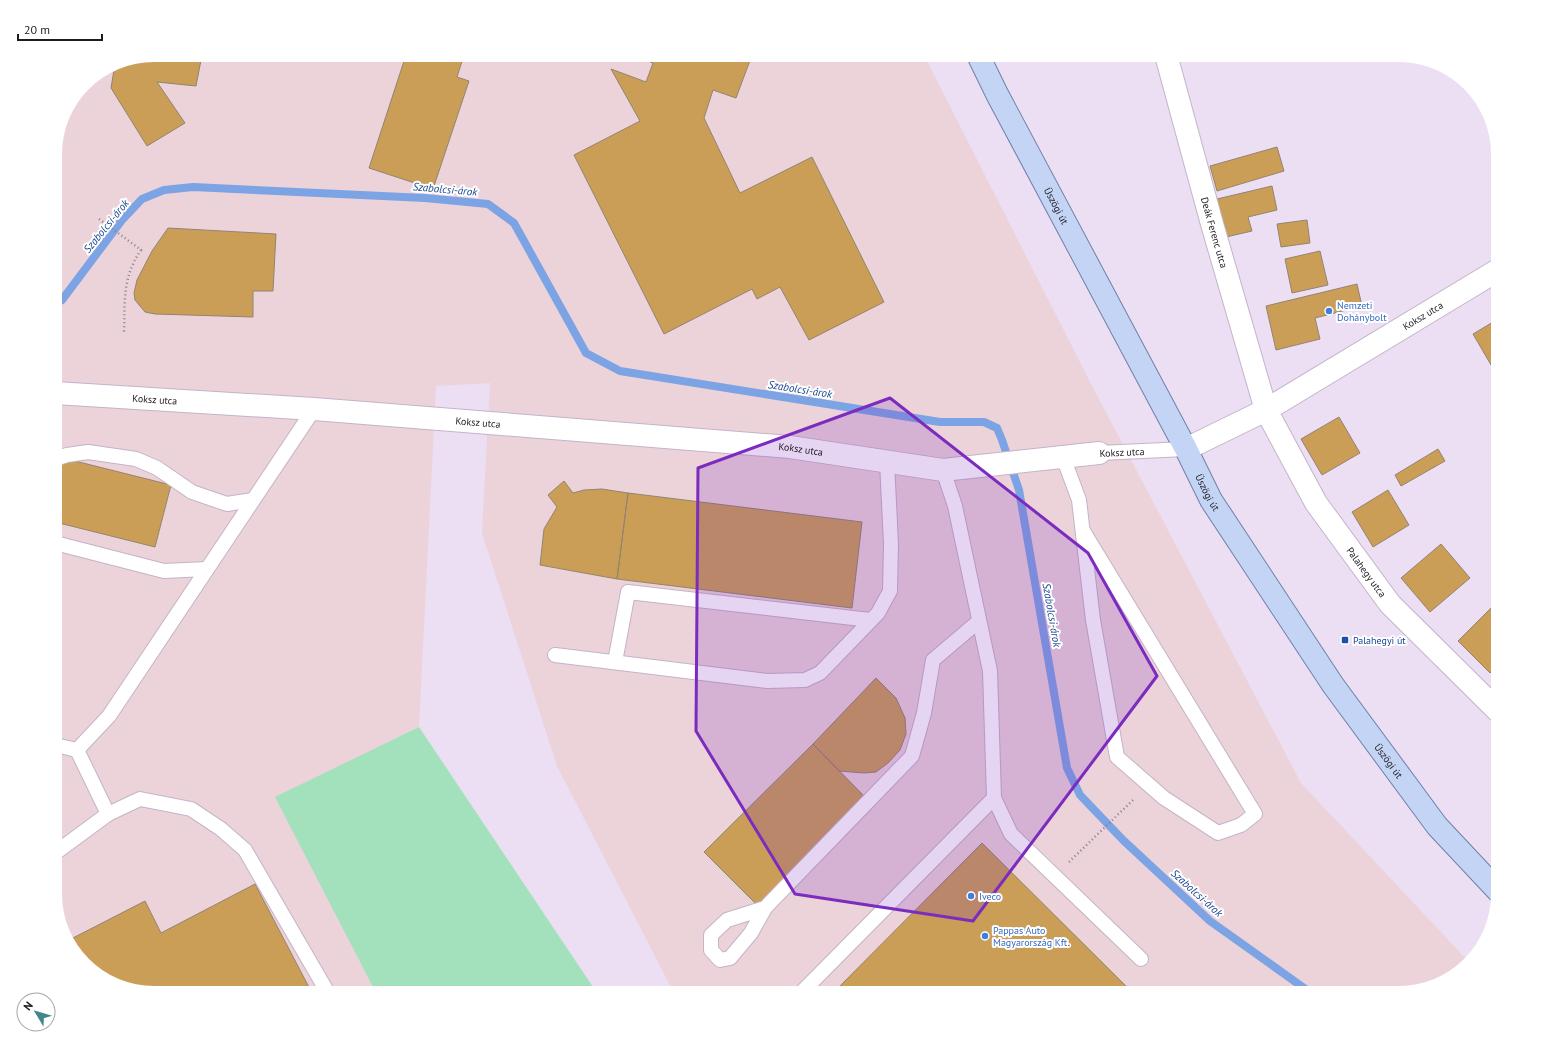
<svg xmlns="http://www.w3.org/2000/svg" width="1553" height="1048" font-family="'PT Sans',sans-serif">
<rect width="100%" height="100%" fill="#ecdef3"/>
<path fill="#ecd2d9" d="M154,55H924L1090,382L1301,783L1468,961L1443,983L1399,993H674L557,766L482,533L490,383L436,386L419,727L276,797L376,993H154L99,976L68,943L55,900V148L63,116L84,84L117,62Z"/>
<path fill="#a2e1bb" d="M419,727L597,993H376L275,797Z"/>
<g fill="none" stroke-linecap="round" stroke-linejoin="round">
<path stroke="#7ca3e3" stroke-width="8" d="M55,304L62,300L122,220L142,199L164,190L193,187L425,198L488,204L514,223L586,353L620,371L940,422H984L997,428L1002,440L1019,490L1067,768L1080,795L1123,840L1210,921L1311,993"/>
</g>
<path fill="#cb9e57" stroke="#928471" d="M154,55H202L196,86L157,82L185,123L147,146L111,88L115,64Z
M406,55H464L457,77L469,81L433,189L369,168Z
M633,55H752L736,98L713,90L704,118L740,193L812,157L884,302L809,340L780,287L757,299L752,289L664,334L574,155L640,121L611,69L646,82L653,63Z
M1277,147L1284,171L1217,191L1210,166Z
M1272,186L1277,210L1248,217L1252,231L1226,237L1217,199Z
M1307,220L1310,243L1281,247L1277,224Z
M168,228L276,234L273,291H253V317L155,314L145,312L135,300L134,293L137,280L152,251Z
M1320,251L1328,285L1292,293L1285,259Z
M1357,284L1362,306L1315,318L1320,339L1276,350L1266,306Z
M1498,319V377L1473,334Z
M1339,417L1360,453L1322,475L1301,439Z
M1438,449L1445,461L1401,486L1395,475Z
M55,456L171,485L155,547L55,522Z
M564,481L573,493L584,490L602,489L628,493L617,579L540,565L544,529L557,507L548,495Z
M1388,490L1409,525L1373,547L1352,512Z
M628,493L862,522L852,608L617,579Z
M1441,544L1470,578L1430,612L1401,578Z
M1496,603L1498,605V664L1490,673L1458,641Z
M876,678L896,698L905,718L906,734L900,750L888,763L876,772L864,773L839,771L813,744Z
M813,744L865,797L757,905L704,852Z
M982,843L1133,993H833Z
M255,884L312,993H154L99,976L79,955L71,939L145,901L161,933Z"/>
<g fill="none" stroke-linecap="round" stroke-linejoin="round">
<defs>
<g id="service">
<path id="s1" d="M1099,453L1186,449"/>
<path d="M1063,457L1079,500L1093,620L1117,757L1164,798L1218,833L1241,825L1255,814L1083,531"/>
<path d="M55,459L67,455L88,452L136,459L157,468L192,492L227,504L253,500"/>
<path d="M943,470L955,506L990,671L994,798L1011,834L1141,959"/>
<path d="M55,543L164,571L207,569"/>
<path d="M555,655L767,681L805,680L820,673L878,613L890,591L891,544L887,462"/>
<path d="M615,662L628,592L870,620"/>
<path d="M55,745L77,750L109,716L314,409"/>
<path d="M77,750L108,814"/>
<path d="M55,853L108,814L140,799L191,809L221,829L245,850L328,993"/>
<path d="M765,908L727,920L711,935V950L720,960L730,958L751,933L765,908L912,756L924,713L933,660L979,621"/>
<path d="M801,993L994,798"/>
</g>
<g id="minor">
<path id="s2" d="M1166,55L1212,224L1266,410L1316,503L1390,604L1498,711"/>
<path id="s3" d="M55,393L314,409L790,447L943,470L1099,453"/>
<path id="s4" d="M1186,449L1266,410L1498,270"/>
</g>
<g id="primary">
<path id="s5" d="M978,55L997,94L1186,449L1211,500L1333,685L1437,826L1498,891"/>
</g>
</defs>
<use href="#service" stroke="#c3b4c9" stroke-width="16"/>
<use href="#minor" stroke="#c3b4c9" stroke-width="24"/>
<use href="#primary" stroke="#7080a7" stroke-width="24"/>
<path stroke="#8a818f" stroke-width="2.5" stroke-dasharray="1 3" stroke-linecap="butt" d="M99,219L141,250C122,278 125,301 124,333
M1069,862L1133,800"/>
<use href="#service" stroke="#fff" stroke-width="14"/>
<use href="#minor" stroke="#fff" stroke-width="22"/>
<use href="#primary" stroke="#c3d4f5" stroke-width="22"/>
</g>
<path fill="#7b2cbf" fill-opacity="0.2" stroke="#7b2cbf" stroke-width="3" stroke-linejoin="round" d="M890,398L1088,553L1157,676L973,921L795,894L696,731L698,468Z"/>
<g fill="#3f7fe0" stroke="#fff" stroke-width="1.5">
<circle cx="1329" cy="311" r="4"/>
<circle cx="971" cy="896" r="4"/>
<circle cx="985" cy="936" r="4"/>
</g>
<rect fill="#1a4fb4" stroke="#fff" stroke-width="1.5" x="1341" y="636" width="8" height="8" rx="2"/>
<g text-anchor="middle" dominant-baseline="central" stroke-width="4" stroke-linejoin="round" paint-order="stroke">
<g font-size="10" fill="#1f1a22" stroke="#fff">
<text stroke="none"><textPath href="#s5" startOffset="170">Üszögi út</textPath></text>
<text stroke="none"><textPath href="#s2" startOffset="184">Deák Ferenc utca</textPath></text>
<text stroke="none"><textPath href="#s4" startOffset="272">Koksz utca</textPath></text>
<text stroke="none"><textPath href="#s3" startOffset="100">Koksz utca</textPath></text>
<text stroke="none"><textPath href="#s3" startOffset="424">Koksz utca</textPath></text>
<text stroke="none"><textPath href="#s3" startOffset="748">Koksz utca</textPath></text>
<text stroke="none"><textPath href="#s1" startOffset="23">Koksz utca</textPath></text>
<text stroke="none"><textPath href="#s5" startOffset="494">Üszögi út</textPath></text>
<text stroke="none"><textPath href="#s2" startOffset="560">Palahegy utca</textPath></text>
<text stroke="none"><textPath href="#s5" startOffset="818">Üszögi út</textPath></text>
</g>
<g font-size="10" fill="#366cbe" stroke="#fff" text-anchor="start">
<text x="1337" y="305">Nemzeti<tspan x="1337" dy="12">Dohánybolt</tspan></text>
<text x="979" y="896">Iveco</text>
<text x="993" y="930">Pappas Auto<tspan x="993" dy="12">Magyarország Kft.</tspan></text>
</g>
<g font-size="10" fill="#164399" stroke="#fff" text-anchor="start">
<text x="1353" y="640">Palahegyi út</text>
</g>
<g font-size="11" font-style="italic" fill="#16458f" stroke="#fff">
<text transform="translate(445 189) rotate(5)">Szabolcsi-árok</text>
<text transform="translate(106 226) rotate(-51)">Szabolcsi-árok</text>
<text transform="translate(800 389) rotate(9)">Szabolcsi-árok</text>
<text transform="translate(1052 615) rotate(80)">Szabolcsi-árok</text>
<text transform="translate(1197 893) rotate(42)">Szabolcsi-árok</text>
</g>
</g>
<path d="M0 0H1553V1048H0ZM154 62H1399A92 92 0 0 1 1491 154V894A92 92 0 0 1 1399 986H154A92 92 0 0 1 62 894V154A92 92 0 0 1 154 62Z" fill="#fff" fill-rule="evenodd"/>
<g transform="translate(36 1012) rotate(308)"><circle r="19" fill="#ffffff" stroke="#a5a3a7"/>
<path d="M0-3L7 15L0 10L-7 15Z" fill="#40888c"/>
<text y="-6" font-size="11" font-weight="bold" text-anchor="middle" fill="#1f1a22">N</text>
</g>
<path d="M18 34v6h84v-6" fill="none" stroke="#1f1a22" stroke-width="2"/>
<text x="24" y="34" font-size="12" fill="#1f1a22" stroke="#ffffff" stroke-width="3" paint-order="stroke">20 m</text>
</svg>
